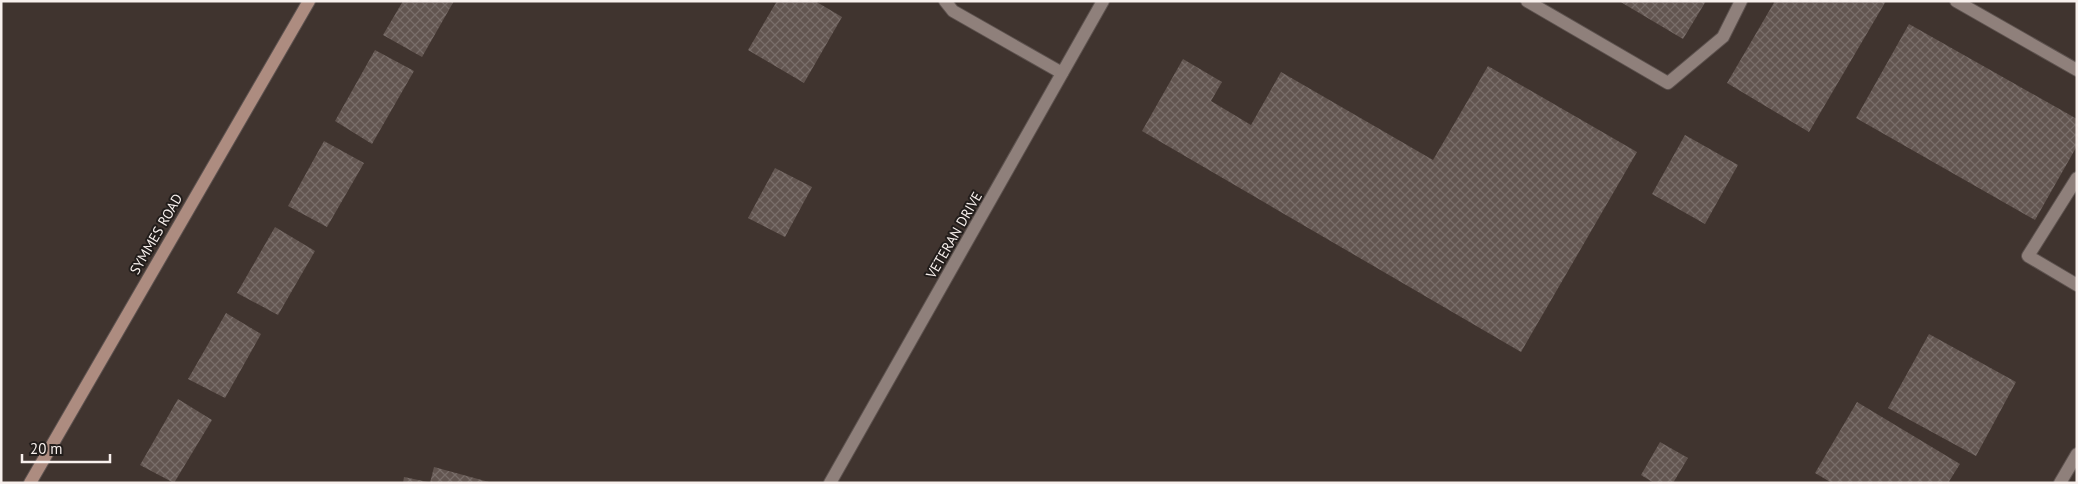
<svg xmlns="http://www.w3.org/2000/svg" width="2078" height="484" font-family="'PT Sans',sans-serif">
<defs>
<pattern id="building-cross-hatch" width="8" height="8" patternUnits="userSpaceOnUse" patternTransform="scale(1.25)"><rect width="8" height="8" fill="#625550"/><path d="M0 0l8 8M0 8l8-8" fill="none" stroke="#796e6a"/></pattern>
</defs>
<rect width="100%" height="100%" fill="#40342f"/>
<path fill="url(#building-cross-hatch)" d="M403,1H454L422,57L383,35Z
M777,1H815L842,17L804,83L748,50Z
M1619,1H1706L1683,39Z
M1775,1H1886L1809,132L1727,83Z
M1909,24L2077,119V146L2035,220L1856,118Z
M375,50L414,71L372,144L335,121Z
M1183,59L1222,82L1211,101L1251,125L1281,72L1433,160L1488,66L1637,152L1521,352L1142,131Z
M1685,135L1738,165L1705,224L1652,194Z
M324,141L364,163L327,227L288,206Z
M775,168L812,187L785,237L748,218Z
M275,227L315,251L278,315L237,293Z
M226,313L261,334L225,398L188,379Z
M1929,334L2016,382L1976,456L1888,408Z
M178,399L212,420L174,483L140,465Z
M1857,402L1960,464L1948,483H1832L1815,473Z
M1660,442L1688,458L1673,483H1654L1641,475Z
M434,467L489,482V483H430Z
M404,477L428,482V483H403Z"/>
<g fill="none" stroke-linecap="round" stroke-linejoin="round">
<defs>
<path id="lane" d="M945,1L953,11L1062,73
M1527,1L1668,83L1723,37L1741,1
M1956,1L2077,70
M2077,178L2028,256L2077,285"/>
<path id="street" d="M830,483L1103,1
M2060,483L2077,454"/>
<path id="secondary" d="M30,483L309,1"/>
</defs>
<use href="#lane" stroke="#5d524f" stroke-width="14"/>
<use href="#street" stroke="#5d524f" stroke-width="14"/>
<use href="#secondary" stroke="#5d524f" stroke-width="14"/>
<use href="#lane" stroke="#8f807b" stroke-width="12"/>
<use href="#street" stroke="#8f807b" stroke-width="12"/>
<use href="#secondary" stroke="#ad8c80" stroke-width="12"/>
</g>
<g text-anchor="middle" dominant-baseline="central" stroke-width="4" stroke-linejoin="round" paint-order="stroke">
<g font-size="14" fill="#f8f0ed" stroke="#221d1b">
<text transform="translate(156 234) rotate(-60)">SYMMES ROAD</text>
<text transform="translate(954 235) rotate(-60)">VETERAN DRIVE</text>
</g>
</g>
<rect width="2078" height="484" fill="none" stroke="#f8f0ed" stroke-width="5"/>
<path d="M22 454v8h88v-8" fill="none" stroke="#f8f0ed" stroke-width="2.5"/>
<text x="30" y="454" font-size="15" fill="#f8f0ed" stroke="#221d1b" stroke-width="4" paint-order="stroke">20 m</text>
</svg>
